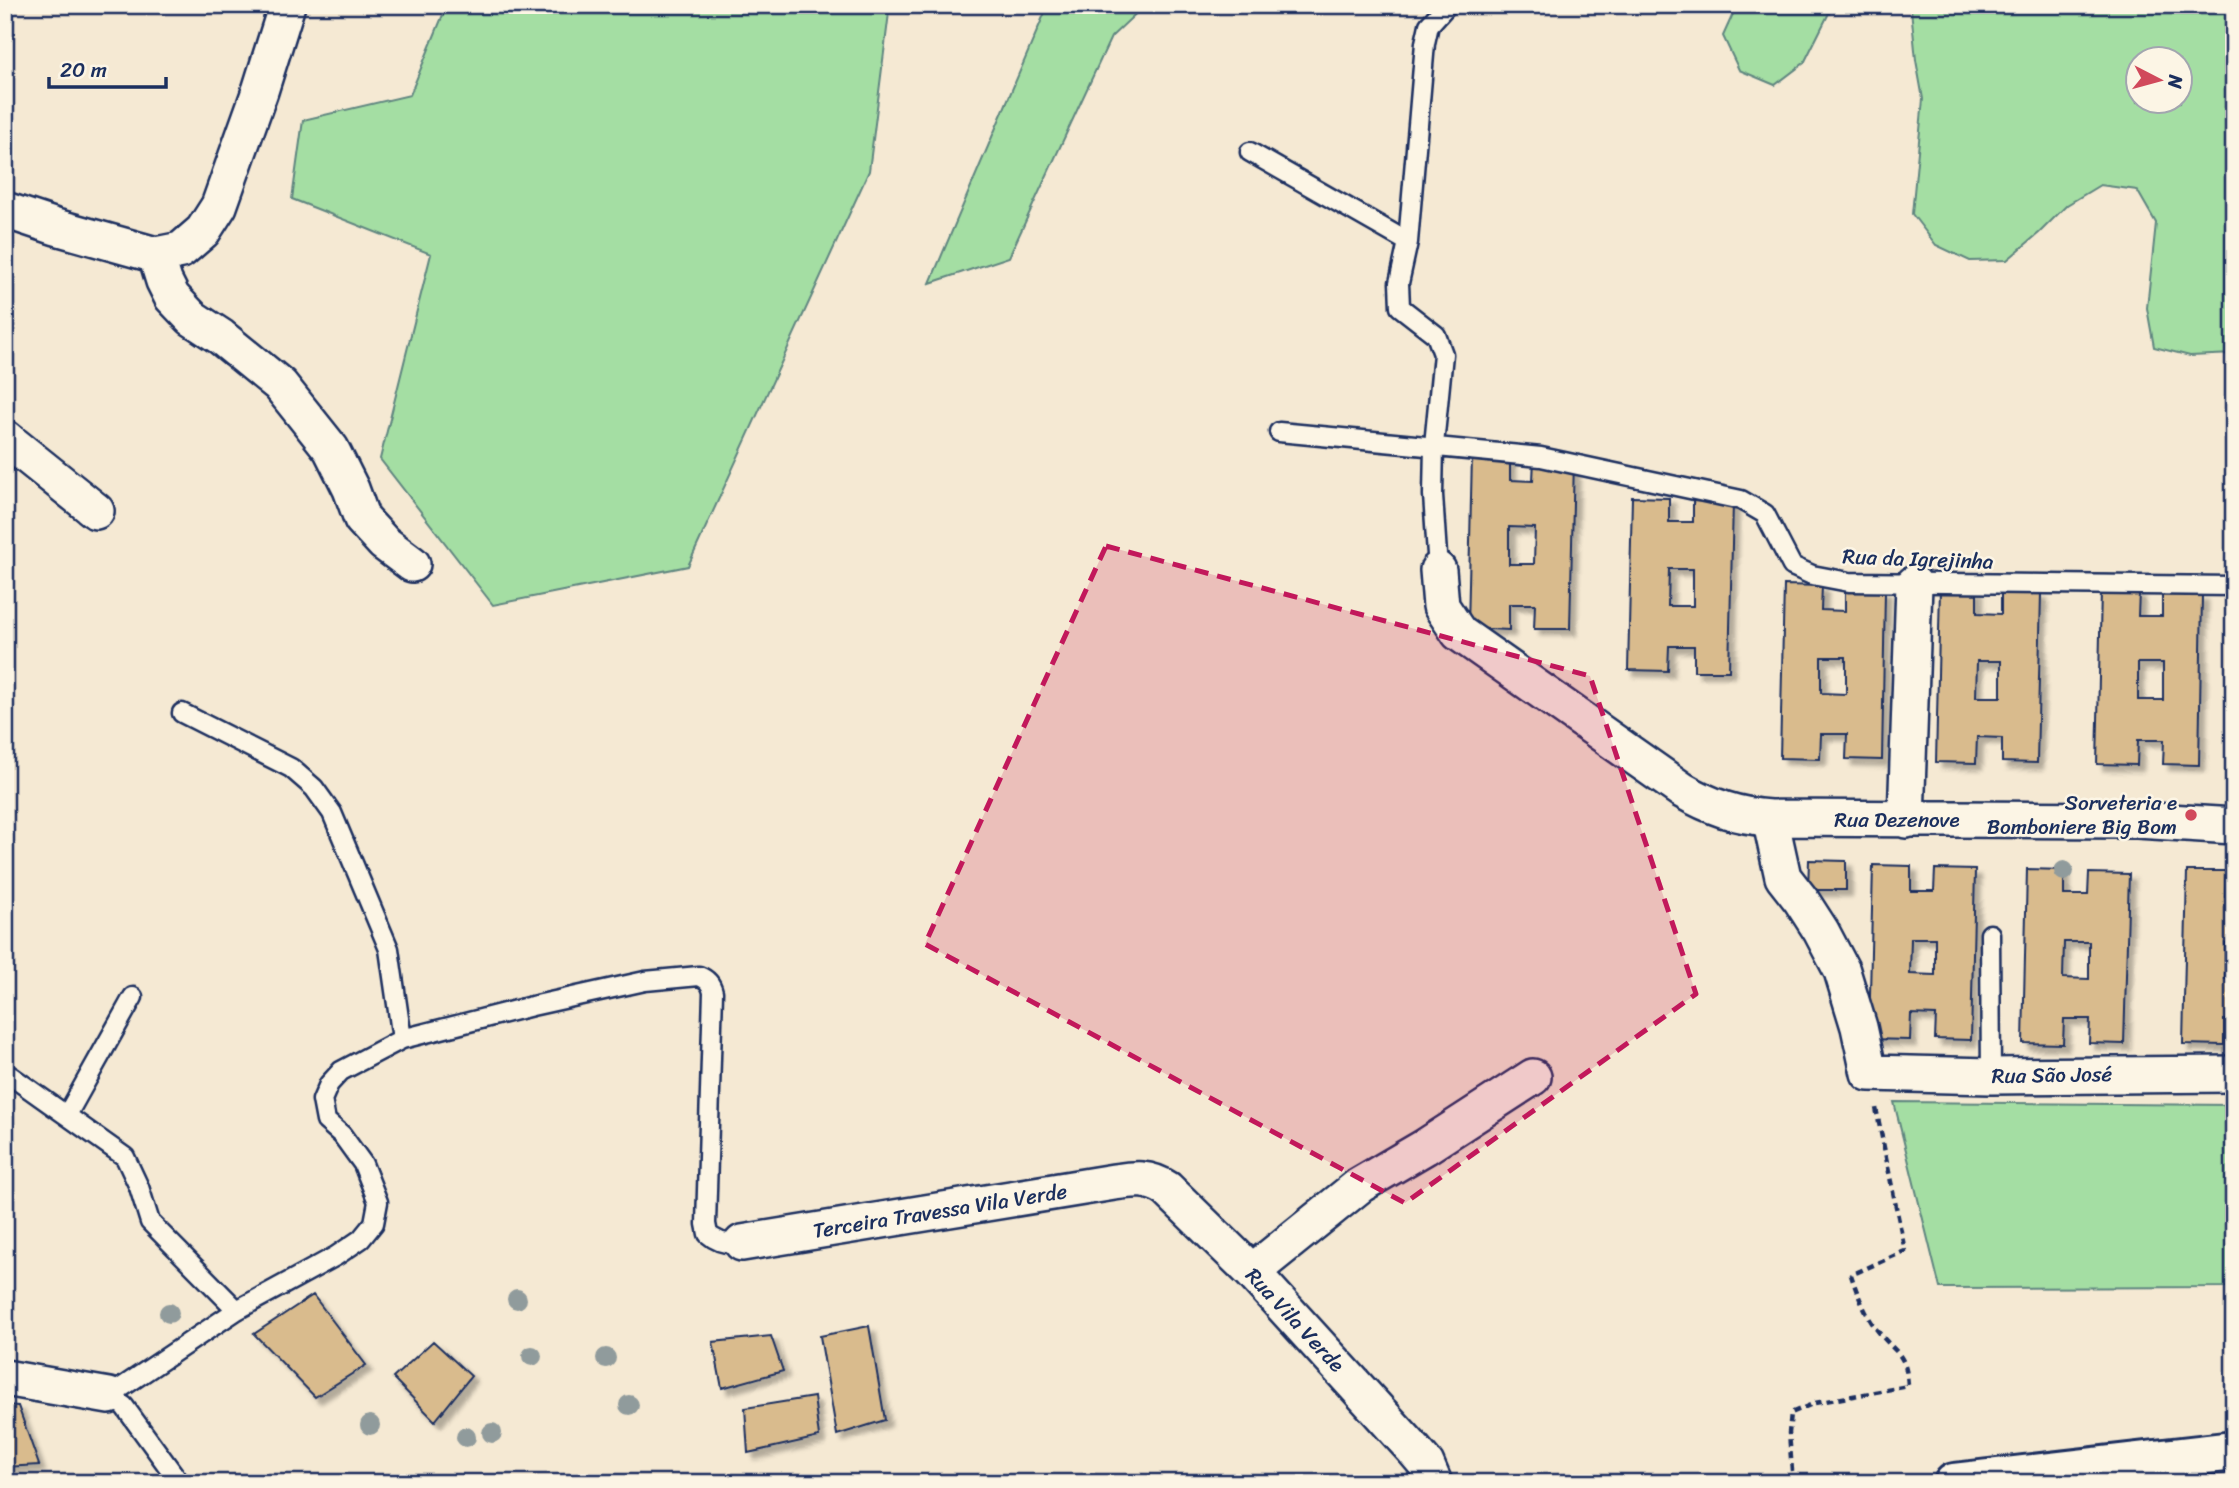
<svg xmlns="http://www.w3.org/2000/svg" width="2239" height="1488" font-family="Sriracha,sans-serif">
<defs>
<filter id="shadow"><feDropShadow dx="6" dy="6" stdDeviation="2" flood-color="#0004"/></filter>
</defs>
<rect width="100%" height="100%" fill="#f5e9d3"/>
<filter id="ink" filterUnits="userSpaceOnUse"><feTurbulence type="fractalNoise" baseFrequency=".0143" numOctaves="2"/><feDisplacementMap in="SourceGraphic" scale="14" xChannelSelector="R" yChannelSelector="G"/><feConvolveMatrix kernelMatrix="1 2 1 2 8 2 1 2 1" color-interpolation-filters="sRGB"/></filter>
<g filter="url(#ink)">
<path fill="#a4dea3" stroke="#608680" stroke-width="2" fill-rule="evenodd" d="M447,5H890L869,171L688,566L493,605L380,459L431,254L292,199L303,120L410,95Z
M1048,5H1145L1111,37L1009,257L930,283Z
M1737,5H1833L1804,63L1775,85L1739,70L1723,36Z
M1905,5H2234V354L2190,356L2154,347L2147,308L2156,223L2137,190L2100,185L2067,205L2039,233L2007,260L1970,261L1936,245L1912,214L1923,99L1916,60L1911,9ZM2138,60H2180V102H2138Z
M1894,1102L2234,1105V1287L1940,1288Z"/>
<path fill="#d9bb8d" stroke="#1b2f5e" stroke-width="2" fill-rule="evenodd" filter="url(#shadow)" d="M1472,455L1510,456V480L1533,481L1534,459L1574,460L1570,629H1534L1535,604H1509V630L1468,628ZM1509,527L1535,528L1534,564H1509Z
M1632,497L1669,498V522H1693V501L1733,502L1729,671H1694V646H1669L1668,671L1628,670ZM1669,569H1693V606H1668Z
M1784,585L1822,586L1821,610L1845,611V589L1885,590L1882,760L1846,759L1847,734H1821L1820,759L1780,758ZM1821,657H1846V694L1821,693Z
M1940,588L1977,589V613L2001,614V592L2041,593L2037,763L2002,762V738L1977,737L1976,763L1936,762ZM1977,661H2001V697H1976Z
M2101,591L2139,592L2138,616H2162V594L2202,595L2199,765L2163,764L2164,740H2138L2137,765L2097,764ZM2138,663H2163V700H2138Z
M1809,860L1846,861V890H1808Z
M1873,865L1911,866V891H1934L1935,869L1975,870L1971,1040L1935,1039L1936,1015L1911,1014L1910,1040L1869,1039ZM1911,938H1935V975L1910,974Z
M2027,869L2064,870V895H2088L2089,873L2129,874L2124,1044L2089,1043L2090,1019H2064L2063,1044L2023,1043ZM2064,942H2089V979L2063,978Z
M2187,871H2226L2225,896H2234V943H2225V979L2234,980V1020H2224V1045L2183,1044Z
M313,1295L366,1365L315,1397L254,1334Z
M869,1326L885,1420L837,1435L820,1336Z
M771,1336L783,1371L722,1388L713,1342Z
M433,1341L471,1376L435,1421L393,1378Z
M814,1397L819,1437L748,1453L745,1408Z
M5,1405L18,1406L39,1465L5,1467Z"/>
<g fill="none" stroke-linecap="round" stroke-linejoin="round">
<defs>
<path id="service" d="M1250,152L1408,242
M1279,432L1541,457L1741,500L1765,514L1792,566L1812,575L1849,582L2234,586
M1438,570L1433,495L1434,445L1443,354L1436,335L1400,307L1399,283L1408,242L1425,43L1429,25L1447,5
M182,713L291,768L314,788L332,813L389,949L402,1039
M1990,934L1991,1076
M11,1076L125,1157L139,1187L150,1222L237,1310
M67,1115L133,997
M180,1483L124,1406L109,1396L237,1310L336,1256L361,1239L374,1223L378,1202L363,1164L342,1135L326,1121L322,1100L329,1084L341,1071L402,1039L532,1006L645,981L699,976C707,979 711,983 713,992L706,1224L708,1234C718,1243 729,1245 742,1243"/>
<path id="minor" d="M5,210L56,227L156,255L181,250L203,231L219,206L260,91L287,5
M156,255L164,281L172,297L192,318L221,337L280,385L331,449L351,489L362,519L384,543L412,564
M5,438L96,511
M1438,570L1441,606L1459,633L1682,790C1711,807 1737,816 1770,818L2137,820L2234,826
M1770,818L1783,877L1801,900L1821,931L1842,971L1859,1027L1869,1073L1991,1076L2234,1074
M1906,820L1914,584
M742,1243L1114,1182C1135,1179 1149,1177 1167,1189L1252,1272L1414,1450L1426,1464L1434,1483
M1252,1272L1360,1185L1425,1147L1533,1077
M5,1378L109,1396"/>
<path id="tertiary" d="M1954,1483L2234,1451"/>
</defs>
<use href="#service" stroke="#1b2f5e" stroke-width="23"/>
<use href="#minor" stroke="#1b2f5e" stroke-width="40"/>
<use href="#tertiary" stroke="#1b2f5e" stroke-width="44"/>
<path stroke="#1b2f5e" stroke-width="4.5" stroke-dasharray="7 5" stroke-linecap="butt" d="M1793,1483L1789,1433L1791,1413L1815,1403L1908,1386C1906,1351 1896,1355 1877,1330C1865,1314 1857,1293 1851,1275L1905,1251L1876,1108"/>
<use href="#service" stroke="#fcf5e5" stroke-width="18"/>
<use href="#minor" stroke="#fcf5e5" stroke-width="35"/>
<use href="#tertiary" stroke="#fcf5e5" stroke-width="38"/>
</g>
<g fill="#909b9c">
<circle cx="2064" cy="871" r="10"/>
<circle cx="517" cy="1299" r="10"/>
<circle cx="169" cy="1313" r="10"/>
<circle cx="532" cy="1356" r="10"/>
<circle cx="606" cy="1358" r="10"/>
<circle cx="629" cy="1405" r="10"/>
<circle cx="370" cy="1425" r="10"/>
<circle cx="492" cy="1433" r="10"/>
<circle cx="466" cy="1437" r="10"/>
</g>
</g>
<path fill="#c2185b" fill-opacity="0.2" stroke="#c2185b" stroke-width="5" stroke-dasharray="14 9" stroke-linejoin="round" d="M1106,546L1590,676L1696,994L1405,1203L925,944Z"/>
<circle fill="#d1495b" stroke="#fcf5e5" stroke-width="2.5" cx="2191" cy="815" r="7"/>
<g text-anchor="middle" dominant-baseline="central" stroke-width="5" stroke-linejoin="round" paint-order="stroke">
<g font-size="21" fill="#1b2f5e" stroke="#fcf5e5">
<text transform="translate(1918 559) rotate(2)">Rua da Igrejinha</text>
<text x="1897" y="820">Rua Dezenove</text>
<text transform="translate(2052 1075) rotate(-1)">Rua São José</text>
<text transform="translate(940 1211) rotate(-9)">Terceira Travessa Vila Verde</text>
<text transform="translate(1295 1320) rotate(47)">Rua Vila Verde</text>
</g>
<g font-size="21" fill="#1b2f5e" stroke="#fcf5e5" text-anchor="end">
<text x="2177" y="803">Sorveteria e<tspan x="2177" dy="24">Bomboniere Big Bom</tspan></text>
</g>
</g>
<rect width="2239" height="1488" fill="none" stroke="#fcf5e5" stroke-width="28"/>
<rect x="14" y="14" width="2211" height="1460" fill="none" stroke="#1b2f5e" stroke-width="2.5" filter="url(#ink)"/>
<g transform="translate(2159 80) rotate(96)"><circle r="33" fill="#fcf5e5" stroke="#a2a6af" stroke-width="2"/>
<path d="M0-5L12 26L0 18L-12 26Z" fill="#d1495b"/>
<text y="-10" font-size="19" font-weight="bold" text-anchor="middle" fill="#1b2f5e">N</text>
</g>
<path d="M49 77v10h117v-10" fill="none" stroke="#1b2f5e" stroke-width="3.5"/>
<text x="60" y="77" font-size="21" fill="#1b2f5e" stroke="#fcf5e5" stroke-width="5" paint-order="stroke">20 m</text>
</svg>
